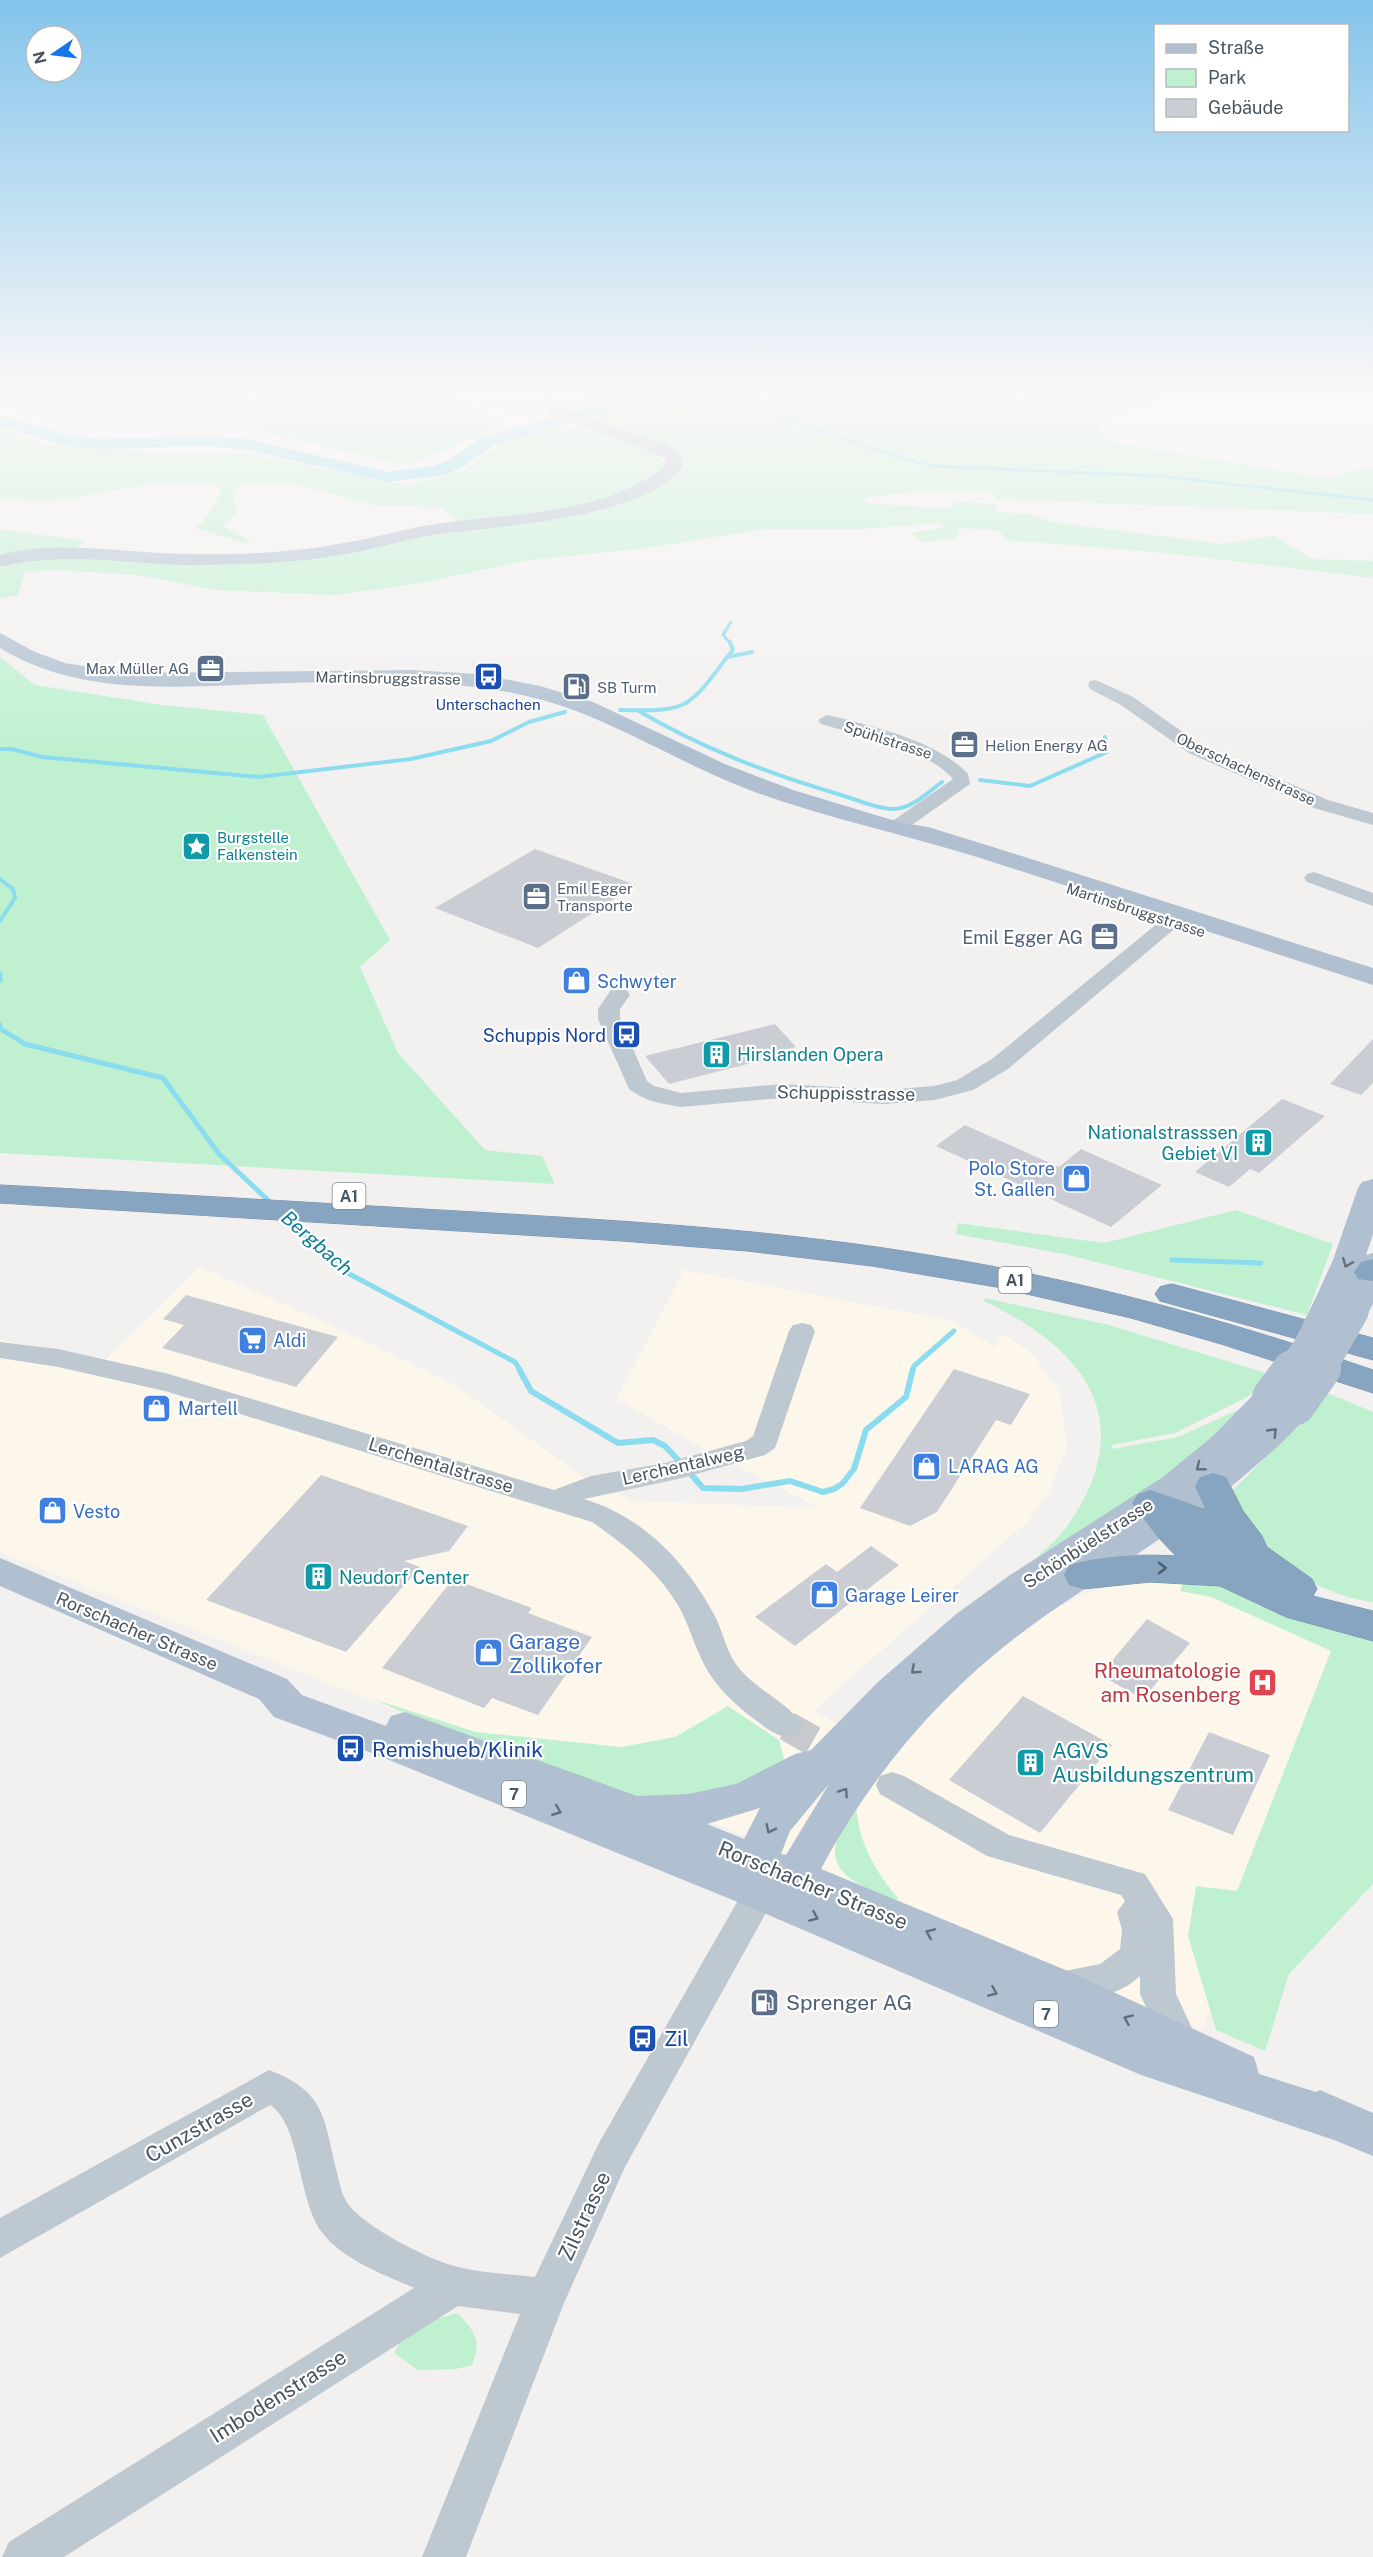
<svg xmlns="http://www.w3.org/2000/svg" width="1373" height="2557" font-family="'Public Sans',sans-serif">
<rect width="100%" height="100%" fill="#f3f0f0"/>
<path fill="#fdf7eb" d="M200,1267L348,1333L453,1384L586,1479L635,1501L820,1508L706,1450L617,1399L684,1270L952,1321L994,1347L1004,1335L1031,1352L1060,1393L1067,1447L1048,1494L1028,1521L813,1711L894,1753L933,1706L1002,1646L1048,1613L1084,1594L1128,1581L1177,1579L1361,1644L1202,2031L650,1796L515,1758L0,1552V1340L106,1359Z"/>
<path fill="#bff1d1" d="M0,394H455L506,425L407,465L245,429H88L0,406Z
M585,394H1207L1167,399L1107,414L1097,430L1111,442L1329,479L1366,467L1373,468V514L996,499L992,491H923L862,498L867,503L949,509L956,502L995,504L998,512L1028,514L1053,522L1222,544L1274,536L1312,559L1373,561V578L1166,553L1006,540L999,531L960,528L957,538L922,542L911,533L945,527L938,523L864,529H765L646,548L529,560L415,584L335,595L216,590L138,575L54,570L25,572L18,595L0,599V569C37,543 161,563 209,565C220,565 231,563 241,562L571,513L675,472L670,448C635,432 596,423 561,406L590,397Z
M581,426L654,450L664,463C642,504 504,518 459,523L443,508L373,505L298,485H241L232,492L237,513L223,526L250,541L245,543L196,528L208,516L221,492L218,486C162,474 111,495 56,500C38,502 18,499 0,499V429L44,445L74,446L104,442L148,454H250L406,485L462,471L516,433Z
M0,529L85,541L76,548L0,556Z
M0,657L35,685L162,705L263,715L390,940L360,967L398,1053L485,1150L542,1156L555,1184L0,1153Z
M1236,1210L1333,1244L1307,1315L1064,1254L956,1234L958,1223L1104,1243Z
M985,1298L1109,1325L1269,1374L1249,1396L1175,1433L1111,1445L1113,1449L1178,1437L1249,1405L1152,1489L1036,1558C1047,1548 1060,1537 1068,1525C1141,1419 1084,1349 984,1301Z
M1325,1392L1373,1412V1602C1328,1598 1248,1554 1233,1508C1231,1503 1233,1496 1233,1490L1290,1433Z
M1185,1578L1228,1588L1373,1636V1884L1289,1974L1265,2051L1216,2030L1188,1936L1196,1886L1237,1891L1331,1651L1211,1597L1180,1591Z
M373,1699L476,1732L621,1747L675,1737L728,1706L779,1740L786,1766L723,1798L661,1802L601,1789L501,1756Z
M856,1805C858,1841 875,1871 898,1898L896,1900C873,1890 827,1878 836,1843C840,1830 850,1817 856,1805Z
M458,2313C475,2332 482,2340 472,2365L456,2369L418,2370L394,2353L409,2326Z"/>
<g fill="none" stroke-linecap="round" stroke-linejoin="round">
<path stroke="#8bdcef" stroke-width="3" d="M586,394L597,410
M737,397L764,412
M776,416L878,451L933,466L1159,476L1373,500
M731,644L723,635L731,622"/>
<path stroke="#8bdcef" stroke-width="4" d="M728,657L752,652
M620,710C640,710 668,713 686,703C705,691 718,667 733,650L730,642
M637,710C701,748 767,773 838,794C855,799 874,808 891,809C911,810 927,793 942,782
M0,749H12L42,757L258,777L411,759L491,741L529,722L565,712
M980,780L1030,786L1107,752L1105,737
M0,879L13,889L15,898L0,921"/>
<path stroke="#8bdcef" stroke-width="5" d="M0,974V980
M0,1025L1,1029L25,1044L163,1078L219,1154L271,1203
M286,1218L342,1270L515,1362L520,1370
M1172,1260L1261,1263
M913,1370L914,1366L954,1331"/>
<path stroke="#8bdcef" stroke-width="6" d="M519,1369L531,1391L618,1443L653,1440L665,1446L680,1462
M689,1472L703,1488L741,1489L790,1481L823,1492L834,1489L842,1484L854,1469L866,1430L906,1397L913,1369"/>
<path fill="#8bdcef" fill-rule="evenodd" d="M712,394H758L750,399L598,415L492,446L463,467L444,475L388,482L247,450L208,446L97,449L59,444L0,426V415L59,433L97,439L208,436L247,439L388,472L434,466L451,459L480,438L597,405Z"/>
</g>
<path fill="#cacdd3" d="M535,849L636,885L538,948L435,908Z
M775,1024L796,1047L784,1050L786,1052L783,1055L669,1084L645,1056Z
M1373,1039V1083L1361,1095L1330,1084Z
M1282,1099L1325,1116L1259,1173L1250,1169L1229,1187L1195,1172Z
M965,1125L1059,1167L1081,1149L1162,1185L1111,1227L936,1146Z
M186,1295L338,1337L296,1387L162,1348L184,1325L163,1319Z
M954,1369L1030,1394L1011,1425L996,1420L937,1512L910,1526L860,1508Z
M321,1475L468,1526L449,1551L404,1561L420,1567L346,1652L206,1600Z
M871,1546L899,1565L795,1646L755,1617L826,1564L837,1572Z
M453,1579L532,1608L528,1613L592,1637L538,1715L492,1698L484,1708L382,1668Z
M1147,1619L1190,1643L1143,1699L1100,1675Z
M1023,1696L1112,1745L1040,1833L949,1780Z
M1209,1732L1270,1755L1233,1835L1168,1810Z"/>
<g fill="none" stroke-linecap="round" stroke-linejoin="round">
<path stroke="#c8c9cc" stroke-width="30" stroke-dasharray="30 15" stroke-linecap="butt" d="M787,1726L847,1760"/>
<defs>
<path id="highway" d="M0,1185C158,1193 316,1203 475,1212C628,1221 782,1230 934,1256C1083,1280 1230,1321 1373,1370V1393L1221,1344L1131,1318L996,1287L872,1266L747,1251L622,1241L0,1203Z
M1373,1259V1281L1358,1279L1354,1272L1361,1262Z
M1172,1284L1373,1338V1360L1160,1301L1155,1294L1160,1287Z
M1213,1473L1226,1477L1243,1511L1262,1536L1267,1547L1312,1579L1317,1589L1313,1596L1373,1611V1641L1286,1617L1220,1586L1150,1582L1083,1589L1069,1585L1064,1575L1069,1565C1103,1555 1141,1554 1176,1556L1155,1534L1132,1503L1138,1494L1151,1490L1205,1509L1195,1486L1200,1477Z"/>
</defs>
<use href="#highway" stroke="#728fac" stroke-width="1"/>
<path fill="#bec8d0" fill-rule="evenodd" d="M470,394C487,394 493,400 507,402C521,403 544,394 554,404C540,417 482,409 470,394Z
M1096,680L1133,697L1201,745L1328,800L1373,813V825L1314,808L1189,753L1121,705L1090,689L1088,685L1090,681Z
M827,715C870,725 938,741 968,774L970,784L902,832H888L885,828L888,824L953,779C925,747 860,736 821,724L818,720Z
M1314,872L1373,893V906L1307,882L1304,878L1307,874Z
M1171,916L1178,918L1181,922L1178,926L1008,1069L973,1090L935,1100L885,1104L782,1098L681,1107C662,1104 644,1101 629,1089L598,1019V1009L611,990H627L630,995L620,1009V1019L647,1081L654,1086L681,1093L782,1084L885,1090L934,1086L957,1080L992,1059L1164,918Z
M802,1323L811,1325L815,1331L775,1448L765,1455L678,1479L584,1499C644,1517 687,1563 716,1618C724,1635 727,1654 739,1668C756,1690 791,1704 803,1726L798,1735C781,1740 772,1732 758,1722C734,1704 713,1685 701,1658C691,1637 686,1615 672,1596C651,1565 622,1543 592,1522L165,1391L58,1367L0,1358V1342L58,1349L169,1374L554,1490L591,1476L665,1463L746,1441L753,1436L789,1331L793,1325Z
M892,1772L904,1776L1009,1835L1145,1874L1173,1919L1176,1994L1199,2043L1194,2054L1181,2059L1168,2054L1140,1994V1976C1119,1997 1072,2007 1044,1997L1039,1986L1044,1975L1100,1964L1120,1949L1122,1930L1117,1912L1125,1901L1121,1895L987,1856L880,1794L876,1785L880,1776Z
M760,1879L772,1883L777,1893L625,2167L564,2303L466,2557H422L520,2314L458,2306L64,2557H2L9,2542L414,2288C383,2274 342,2260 321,2231C297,2197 301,2125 270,2105L0,2258V2218L269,2070C324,2091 324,2116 336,2169C339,2180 341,2194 348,2204C363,2226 431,2261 458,2267C483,2273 510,2274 535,2277L599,2143L748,1883Z"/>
<path fill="#b0c0d0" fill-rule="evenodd" d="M539,394H555L554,400L562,408L667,445L679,453L683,466C645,519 499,526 438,534C405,539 373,550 340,555C296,563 252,564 208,565C138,567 70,549 0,567V555C63,539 125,554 189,554C239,555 290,553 338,544C371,539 403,529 436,524C509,513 608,515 665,465V459L655,453L550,414L538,401Z
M0,633L35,652L65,663L126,673L412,670L478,674L540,686L593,702L725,764L793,790L902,823L928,827L993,847L1373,968V985L977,857C902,834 826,818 752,791C691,768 636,734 576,711C515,688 450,682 385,682C336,681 287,683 237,685C156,688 72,692 0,648Z
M1373,1179V1234L1366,1255L1373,1253V1304L1365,1319L1354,1322L1343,1319L1338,1312L1329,1314L1318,1311L1313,1304L1333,1260L1358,1188L1362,1182Z
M1271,1386L1283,1389L1288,1397L1296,1395L1308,1398L1313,1406C1300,1427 1279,1446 1260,1462C1195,1520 1120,1564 1049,1613C952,1680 876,1766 821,1869L1068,1971L1254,2057L1259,2074L1316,2092L1320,2090L1373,2113V2156L1334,2140L1141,2075L745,1905L377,1755L274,1717L259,1699L0,1586V1558L287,1679L302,1695L386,1726L391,1716L405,1712L637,1796L688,1794L736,1784L795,1754L811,1750L878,1682L955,1615L1010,1575L1163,1477L1213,1436L1259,1389ZM829,1784L786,1855L781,1854L790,1831ZM760,1808L744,1839L707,1824Z"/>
<use href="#highway" fill="#87a4c0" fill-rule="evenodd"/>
<path stroke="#b0c0d0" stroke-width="29" d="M1291,1370L1307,1348L1329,1304
M1321,1370L1354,1312"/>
<path stroke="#b0c0d0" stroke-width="38" d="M1271,1397L1292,1369
M1296,1406L1322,1369"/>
</g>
<defs><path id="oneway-chevron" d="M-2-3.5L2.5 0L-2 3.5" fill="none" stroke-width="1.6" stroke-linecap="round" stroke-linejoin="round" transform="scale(1.5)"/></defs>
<g stroke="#626f7b">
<use href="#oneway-chevron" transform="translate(1347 1263) rotate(112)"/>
<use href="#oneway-chevron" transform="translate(1273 1432) rotate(-46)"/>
<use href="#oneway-chevron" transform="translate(1200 1467) rotate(142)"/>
<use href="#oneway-chevron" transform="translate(915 1670) rotate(138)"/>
<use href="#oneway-chevron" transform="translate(844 1792) rotate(-56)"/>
<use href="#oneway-chevron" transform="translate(557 1811) rotate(22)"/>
<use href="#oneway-chevron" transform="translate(770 1829) rotate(116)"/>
<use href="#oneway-chevron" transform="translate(814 1917) rotate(24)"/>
<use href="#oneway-chevron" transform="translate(930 1933) rotate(-157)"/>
<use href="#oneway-chevron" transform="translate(993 1992) rotate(23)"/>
<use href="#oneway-chevron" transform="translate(1128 2019) rotate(-156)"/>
</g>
<use stroke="#4e5c69" href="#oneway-chevron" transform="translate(1162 1568)"/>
<linearGradient id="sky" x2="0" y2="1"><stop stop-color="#83c4eb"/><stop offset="0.52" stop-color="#faf8f8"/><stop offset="1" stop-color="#faf8f8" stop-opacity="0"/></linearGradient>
<rect width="1373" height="752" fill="url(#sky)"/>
<defs>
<symbol id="office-square" viewBox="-11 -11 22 22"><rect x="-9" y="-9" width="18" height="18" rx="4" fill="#5c6f8a" stroke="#fff"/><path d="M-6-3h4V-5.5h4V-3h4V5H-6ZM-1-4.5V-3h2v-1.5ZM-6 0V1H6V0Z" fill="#fff"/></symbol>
<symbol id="bus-square" viewBox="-11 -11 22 22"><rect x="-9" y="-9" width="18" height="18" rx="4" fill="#1a4fb4" stroke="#fff"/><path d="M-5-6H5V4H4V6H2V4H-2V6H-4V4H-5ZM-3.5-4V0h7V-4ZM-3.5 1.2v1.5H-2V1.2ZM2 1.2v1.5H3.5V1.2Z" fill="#fff"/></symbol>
<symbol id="fuel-square" viewBox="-11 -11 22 22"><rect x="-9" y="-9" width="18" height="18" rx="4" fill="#5c6f8a" stroke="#fff"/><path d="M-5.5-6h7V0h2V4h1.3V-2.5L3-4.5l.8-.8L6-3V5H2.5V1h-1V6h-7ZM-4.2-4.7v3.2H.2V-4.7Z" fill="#fff"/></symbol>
<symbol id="sight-square" viewBox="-11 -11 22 22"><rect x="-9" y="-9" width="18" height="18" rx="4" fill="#0f9aa8" stroke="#fff"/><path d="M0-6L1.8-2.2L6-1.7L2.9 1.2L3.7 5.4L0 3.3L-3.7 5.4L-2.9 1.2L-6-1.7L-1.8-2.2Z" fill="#fff"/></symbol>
<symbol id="shop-square" viewBox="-11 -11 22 22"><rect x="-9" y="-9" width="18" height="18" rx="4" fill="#3f7fe0" stroke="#fff"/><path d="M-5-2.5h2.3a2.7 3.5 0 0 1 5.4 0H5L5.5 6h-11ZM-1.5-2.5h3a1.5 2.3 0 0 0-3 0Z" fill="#fff"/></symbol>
<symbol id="building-square" viewBox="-11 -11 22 22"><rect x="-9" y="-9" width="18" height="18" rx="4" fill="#0f9aa8" stroke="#fff"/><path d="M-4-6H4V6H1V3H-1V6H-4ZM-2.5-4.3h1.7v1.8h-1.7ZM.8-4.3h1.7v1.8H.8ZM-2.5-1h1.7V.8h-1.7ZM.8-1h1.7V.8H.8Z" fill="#fff"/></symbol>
<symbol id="supermarket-square" viewBox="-11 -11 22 22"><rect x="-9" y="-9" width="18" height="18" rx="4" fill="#3f7fe0" stroke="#fff"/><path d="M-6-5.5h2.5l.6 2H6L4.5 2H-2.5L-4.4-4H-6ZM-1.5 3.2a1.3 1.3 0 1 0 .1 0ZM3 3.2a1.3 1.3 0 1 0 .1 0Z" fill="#fff"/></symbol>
<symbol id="hospital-square" viewBox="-11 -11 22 22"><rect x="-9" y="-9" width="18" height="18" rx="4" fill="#e0444e" stroke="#fff"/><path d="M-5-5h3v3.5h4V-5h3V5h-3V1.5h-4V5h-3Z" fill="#fff"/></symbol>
</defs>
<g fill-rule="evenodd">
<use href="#office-square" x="194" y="652" width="33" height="33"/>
<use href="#bus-square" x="472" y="660" width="33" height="33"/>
<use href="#fuel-square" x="560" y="670" width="33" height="33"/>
<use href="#office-square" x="948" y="728" width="33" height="33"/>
<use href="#sight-square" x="180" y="830" width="33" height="33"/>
<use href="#office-square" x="520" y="880" width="33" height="33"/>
<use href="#office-square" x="1088" y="920" width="33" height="33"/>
<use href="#shop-square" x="560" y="964" width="33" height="33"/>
<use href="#bus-square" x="610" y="1018" width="33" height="33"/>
<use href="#building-square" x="700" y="1038" width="33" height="33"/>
<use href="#building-square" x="1242" y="1126" width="33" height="33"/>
<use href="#shop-square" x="1060" y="1162" width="33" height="33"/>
<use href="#supermarket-square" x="236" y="1324" width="33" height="33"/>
<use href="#shop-square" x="140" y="1392" width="33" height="33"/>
<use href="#shop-square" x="910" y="1450" width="33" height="33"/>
<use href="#shop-square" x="36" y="1494" width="33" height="33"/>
<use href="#building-square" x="302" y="1560" width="33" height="33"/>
<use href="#shop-square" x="808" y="1578" width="33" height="33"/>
<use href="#shop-square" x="472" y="1636" width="33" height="33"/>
<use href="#hospital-square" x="1246" y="1666" width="33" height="33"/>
<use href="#bus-square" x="334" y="1732" width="33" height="33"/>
<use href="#building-square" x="1014" y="1746" width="33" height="33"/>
<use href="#fuel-square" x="748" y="1986" width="33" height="33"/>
<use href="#bus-square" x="626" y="2022" width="33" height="33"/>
</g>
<g text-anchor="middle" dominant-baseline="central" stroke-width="4.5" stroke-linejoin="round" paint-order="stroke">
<g font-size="15" fill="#4e5e75" stroke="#fff" text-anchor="start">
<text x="189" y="668" text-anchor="end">Max Müller AG</text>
<text x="597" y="687">SB Turm</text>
<text x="985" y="745">Helion Energy AG</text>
<text x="557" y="888">Emil Egger<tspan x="557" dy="17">Transporte</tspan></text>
</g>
<g font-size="15" fill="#48545f" stroke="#fff">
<text transform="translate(388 678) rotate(1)">Martinsbruggstrasse</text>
<text transform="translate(888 740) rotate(18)">Spühlstrasse</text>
<text transform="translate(1246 769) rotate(25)">Oberschachenstrasse</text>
<text transform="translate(1136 910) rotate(18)">Martinsbruggstrasse</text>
</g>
<g font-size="15" fill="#164399" stroke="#fff">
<text x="488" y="704">Unterschachen</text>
</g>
<g font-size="15" fill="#0d838f" stroke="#fff" text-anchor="start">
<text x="217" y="837">Burgstelle<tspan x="217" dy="17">Falkenstein</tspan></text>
</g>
<g fill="#fff" stroke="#7f878f" stroke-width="1.5">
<rect x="332.5" y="1183" width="33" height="26" rx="4.5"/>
<rect x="998.5" y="1267" width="33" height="26" rx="4.5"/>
<rect x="502" y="1781" width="24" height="26" rx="4.5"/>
<rect x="1034" y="2001" width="24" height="26" rx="4.5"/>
</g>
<g font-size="16" font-weight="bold" fill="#48545f">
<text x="349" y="1196">A1</text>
<text x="1015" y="1280">A1</text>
<text x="514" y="1794">7</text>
<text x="1046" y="2014">7</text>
</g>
<g font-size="18" fill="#4e5e75" stroke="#fff" text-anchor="end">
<text x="1083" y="937">Emil Egger AG</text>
</g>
<g font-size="18" fill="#366cbe" stroke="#fff" text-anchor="start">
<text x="597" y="981">Schwyter</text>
<text x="1055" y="1168" text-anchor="end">Polo Store<tspan x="1055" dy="21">St. Gallen</tspan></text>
<text x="273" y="1340">Aldi</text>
<text x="178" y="1408">Martell</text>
<text x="948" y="1466">LARAG AG</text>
<text x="73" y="1511">Vesto</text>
<text x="845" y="1595">Garage Leirer</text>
</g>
<g font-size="18" fill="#164399" stroke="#fff" text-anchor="end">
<text x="606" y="1035">Schuppis Nord</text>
</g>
<g font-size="18" fill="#0d838f" stroke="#fff" text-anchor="start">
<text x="737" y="1054">Hirslanden Opera</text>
<text x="1238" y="1132" text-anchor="end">Nationalstrasssen<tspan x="1238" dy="21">Gebiet VI</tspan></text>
<text x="339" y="1577">Neudorf Center</text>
</g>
<g font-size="18" fill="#48545f" stroke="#fff">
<text transform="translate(846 1093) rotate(1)">Schuppisstrasse</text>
<text transform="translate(441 1465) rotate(17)">Lerchentalstrasse</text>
<text transform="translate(683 1465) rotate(-13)">Lerchentalweg</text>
<text transform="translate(1088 1543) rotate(-33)">Schönbüelstrasse</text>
<text transform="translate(137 1631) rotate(23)">Rorschacher Strasse</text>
</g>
<g font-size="20" font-style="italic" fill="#0a7d99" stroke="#fff">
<text transform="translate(317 1243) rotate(41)">Bergbach</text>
</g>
<g font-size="21" fill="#366cbe" stroke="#fff" text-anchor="start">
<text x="509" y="1641">Garage<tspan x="509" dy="24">Zollikofer</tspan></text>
</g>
<g font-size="21" fill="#be3a42" stroke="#fff" text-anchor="end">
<text x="1241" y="1670">Rheumatologie<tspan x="1241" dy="24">am Rosenberg</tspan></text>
</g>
<g font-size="21" fill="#164399" stroke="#fff" text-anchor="start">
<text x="372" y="1749">Remishueb/Klinik</text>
<text x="664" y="2038">Zil</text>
</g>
<g font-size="21" fill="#0d838f" stroke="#fff" text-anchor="start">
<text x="1052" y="1750">AGVS<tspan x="1052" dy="24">Ausbildungszentrum</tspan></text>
</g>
<g font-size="21" fill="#48545f" stroke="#fff">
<text transform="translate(813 1885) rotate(22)">Rorschacher Strasse</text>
<text transform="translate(199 2127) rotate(-30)">Cunzstrasse</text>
<text transform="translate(584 2216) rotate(-65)">Zilstrasse</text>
<text transform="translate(278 2396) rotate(-32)">Imbodenstrasse</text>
</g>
<g font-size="21" fill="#4e5e75" stroke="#fff" text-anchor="start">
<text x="786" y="2002">Sprenger AG</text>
</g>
</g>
<rect x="1154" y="24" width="195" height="108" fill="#ffffff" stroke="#b6bbbf" stroke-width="1.5"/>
<rect x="1166" y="44" width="30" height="9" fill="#b0c0d0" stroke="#b6bbbf" stroke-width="1.5"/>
<text x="1208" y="54" font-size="18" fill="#48545f">Straße</text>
<rect x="1166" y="69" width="30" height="18" fill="#bff1d1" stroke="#b6bbbf" stroke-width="1.5"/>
<text x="1208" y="84" font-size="18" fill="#48545f">Park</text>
<rect x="1166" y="99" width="30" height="18" fill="#cacdd3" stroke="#b6bbbf" stroke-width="1.5"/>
<text x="1208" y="114" font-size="18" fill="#48545f">Gebäude</text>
<g transform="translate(54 54) rotate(256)"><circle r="28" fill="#ffffff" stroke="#b6bbbf" stroke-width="1.5"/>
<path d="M0-4.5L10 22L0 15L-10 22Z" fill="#1475e9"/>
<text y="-9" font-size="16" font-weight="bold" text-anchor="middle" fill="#48545f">N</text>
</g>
</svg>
